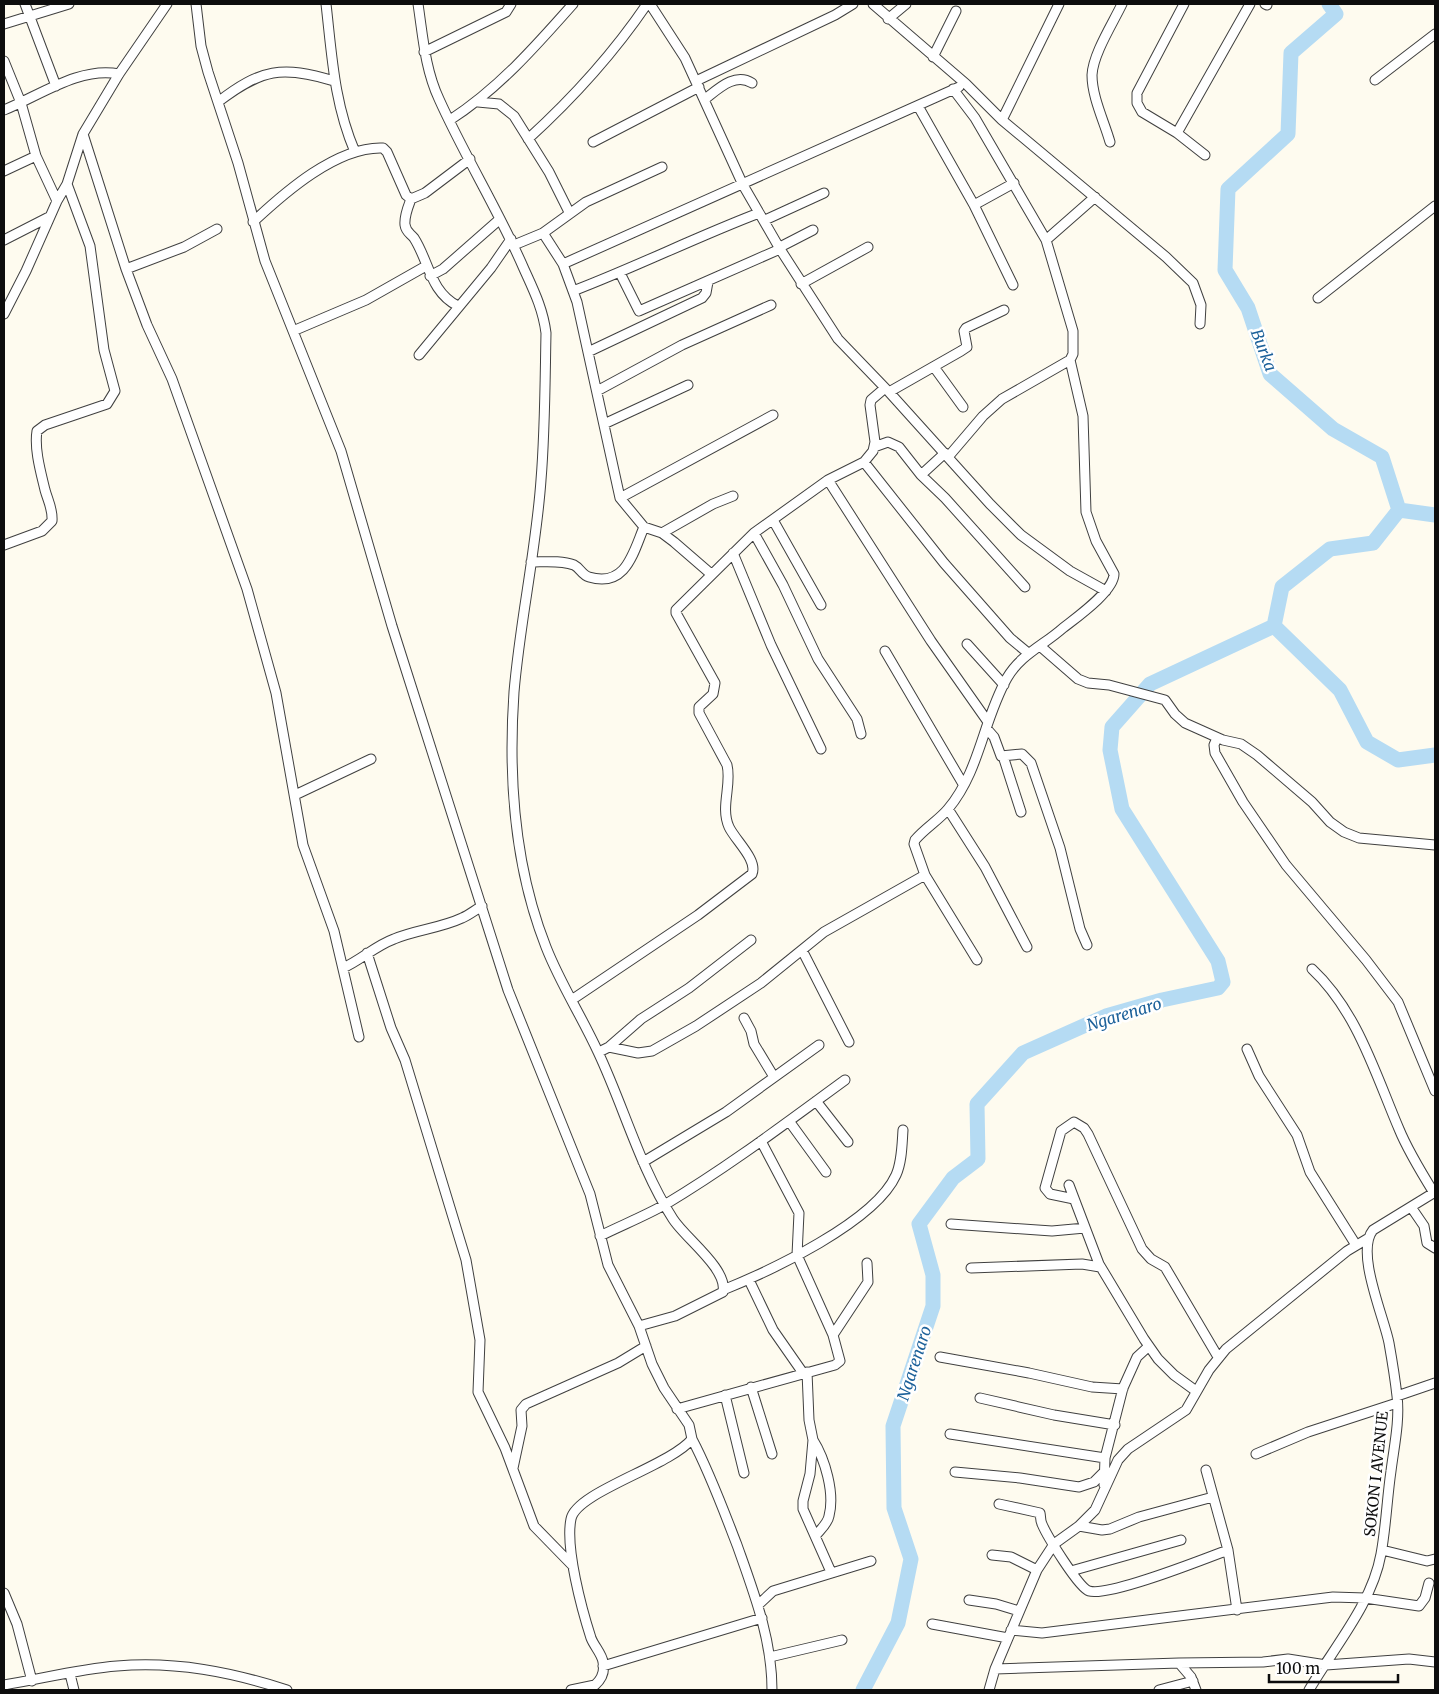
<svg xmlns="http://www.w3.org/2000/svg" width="1439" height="1694" font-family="Merriweather,serif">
<rect width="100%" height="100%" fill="#fefbef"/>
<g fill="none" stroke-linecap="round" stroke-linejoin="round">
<path stroke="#b5dbf3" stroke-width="15" d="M1399,510L1435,515
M1274,626L1282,587L1330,549L1373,543L1399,510L1382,457L1333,429L1270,374L1248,308L1225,270L1228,189L1288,134L1291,53L1336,14L1329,4
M863,1690L898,1623L911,1559L894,1508L893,1426L933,1306V1275L919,1224L953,1178L978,1159L977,1104L1023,1053L1106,1016L1162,1000L1218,988L1223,982L1218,961L1122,809L1110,750L1112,727L1150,684L1274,626L1340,690L1367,742L1398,760L1435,755"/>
<defs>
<path id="minor" d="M25,4L56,86
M196,4L201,46L208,72L238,163L265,261L341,451L392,626L508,990L590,1194L608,1265L639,1326L652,1364L664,1388L689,1425L692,1439C670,1466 576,1492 571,1519C565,1548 582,1610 591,1638C594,1646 602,1654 603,1662C605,1672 602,1679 595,1685L571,1690
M326,4C332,56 334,103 355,152
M418,4C423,37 425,69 439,99C465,157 499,211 524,269C534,291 543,309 546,333C545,382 545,432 541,480C536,551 520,621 514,692C508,779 514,866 546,947C560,983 582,1017 598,1052C624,1107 640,1168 673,1219C685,1238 728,1269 723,1292L675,1316L639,1326
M650,4L685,58L743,185L780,249L838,339L889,392L990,504L1021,535L1070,571L1106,591
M873,4L966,84L1002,120L1166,257L1193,283L1201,305L1200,324
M1184,4L1137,93V103L1142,112L1177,133L1205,155
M1265,4L1267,5
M888,19L906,4
M4,24L69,4
M424,52L506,12L511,4
M933,57L956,11
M4,61L21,103L36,156L57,201
M1375,80L1435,34
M696,81L835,15L853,4
M953,89L975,118L1046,240L1073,331V354L1070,360L1083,416L1086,512L1096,541L1114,574C1114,591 1077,617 1063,628C1044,645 1020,655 1007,678C983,720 980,771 948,809C939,820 925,828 915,840L914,844L925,875L977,960
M705,99C718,89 735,72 752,83
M218,102C261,69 282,65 334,81
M478,102L499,104L514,116L549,172L569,212
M918,106L974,205L1013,285
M4,110C39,96 80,66 119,74
M450,120C498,89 535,47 573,4
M1002,120L1059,4
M1177,133L1250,4
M83,134L126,269L147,325L172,379L247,589L276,693L303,845L334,931L359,1037
M528,139C573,98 613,54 647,4
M593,142L699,87
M1110,142C1104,121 1092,97 1092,75C1093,54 1113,23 1122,4
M4,171L36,156
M411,199C408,207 404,216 405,225C406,232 410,233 414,238C429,261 430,292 458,306
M974,205L1014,183
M765,220L824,193
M253,222C284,193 337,146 383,148L387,152L406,195L411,199L425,193L470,159
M543,233L563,264L577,302L620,498L644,527L662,533L674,542L711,574
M4,240L49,217
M1046,240L1095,197
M514,245L543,233L586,202L662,167
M780,247L813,230
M563,264L959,87
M126,269L184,247L217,229
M620,273L639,311L780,249
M430,276L443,269L500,219
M801,284L868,247
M573,291C636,267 696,237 759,213
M1318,298L1435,206
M4,314L26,271L57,201L67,184L83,134L119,74L167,4
M293,331L366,300L426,266
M588,352L702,298L706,293L708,282
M419,355L491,268L511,239
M934,367L963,407
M597,391L682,345L771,305
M889,392L961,351L967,347L964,331L966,328L1004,310
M604,424L688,385
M874,447L888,442L899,447L921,475L945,498L1025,587
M948,457L983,416L1002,399L1070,360
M864,462L944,563L1010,638L1028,653
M921,475L945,453
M828,480L931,641L988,722
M620,498L773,415
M773,520L821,605
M662,533L713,504L733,496
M754,533L783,585L818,659L857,719L861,734
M4,545L42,531L52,521C53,509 48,501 45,490C41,473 34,449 37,431L45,425L107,404L115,391L104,350L90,246L67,184
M733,553L771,645L821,749
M531,562C544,562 561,560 574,565C580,568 582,575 589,577C626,588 633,553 644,527
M967,644L1004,685
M1040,646L1078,679L1088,683L1109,685L1165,700L1175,714L1185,723L1223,740L1241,744L1257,755L1312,802L1330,822L1344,832L1359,838L1435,845
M885,651L963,784
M987,729L994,737L1001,756L1022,754L1031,763L1060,848L1080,929L1087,945
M1217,738L1214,745L1215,753L1243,802L1286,865L1366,960L1398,1002L1435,1091
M1003,756L1021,812
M295,795L371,759
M948,809L985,867L1027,947
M802,950L849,1042
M367,953L391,1028L405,1060L466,1260L480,1340L478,1392L505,1448L534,1526L573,1566
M343,968C361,960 375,946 394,939C415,930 441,928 462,918C469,915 475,910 482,906
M1312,969C1357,1011 1375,1073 1399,1129C1408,1151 1421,1172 1434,1193
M573,999L698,915L752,874C758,860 735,840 729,827C720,807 732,785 727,765L699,713V707L713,694L715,683L676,613V610L754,533L828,480L864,462L873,451L875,442L870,405L871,400L885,388
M744,1018L751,1031L754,1044L774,1077
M609,1047L641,1019L689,988L751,940
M1247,1049L1259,1076L1297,1135L1310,1172L1356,1245
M599,1052L609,1047L638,1053L652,1051L696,1026L761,983L824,932L925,875
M816,1101L848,1142
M789,1121L826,1172
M643,1162L726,1112L819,1045
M1069,1185L1099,1264L1144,1339L1158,1359L1174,1375L1196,1391
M1074,1199L1050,1194L1045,1188L1061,1131L1074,1122L1084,1128L1088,1134L1142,1249L1151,1259L1165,1267L1218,1357
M1411,1207L1424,1226L1427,1243L1435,1248
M951,1224L1052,1231L1085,1228
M600,1236C622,1225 645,1216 666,1204C728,1167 786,1123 845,1080
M971,1268L1082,1264L1100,1267
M749,1280L773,1330L803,1373
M723,1290C770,1271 875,1222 896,1175C902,1162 902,1144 903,1130
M833,1335L868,1282L867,1263
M940,1357L1029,1373L1092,1387L1123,1389
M807,1372L809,1420L813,1440L810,1474L803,1501V1509L831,1572
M751,1387L772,1454
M725,1395L744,1473
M1397,1396L1435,1383
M980,1398L1054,1415L1115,1425
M677,1409L835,1365L840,1361L833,1335L797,1255L799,1213L761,1141
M950,1434L1105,1458
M692,1439C710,1473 723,1509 737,1545C754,1593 772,1639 772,1690
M813,1440C825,1459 835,1493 829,1516C828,1523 821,1529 816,1535
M1256,1454L1308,1432L1397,1403
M513,1468L522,1426L521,1410L526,1404L618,1363L646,1346
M1206,1470L1228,1550L1237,1610
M955,1472L1020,1478L1079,1487L1094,1482L1104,1472
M1104,1485L1105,1458L1123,1388L1137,1357L1149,1346
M999,1504L1040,1513C1041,1517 1040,1520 1042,1524C1047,1536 1079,1588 1089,1591C1109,1597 1204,1559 1228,1550
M1079,1526L1102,1530L1110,1529L1139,1517L1213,1497
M1382,1550L1427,1561L1435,1559
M992,1555L1011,1557L1037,1570
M1071,1571L1181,1540
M4,1593L17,1624L32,1681
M969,1600L996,1604L1019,1611
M758,1605L773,1591L871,1561
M932,1624L1008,1638
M1011,1630L1042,1633L1333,1597L1365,1598L1419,1606L1425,1598L1429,1583
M770,1657L842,1640
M1179,1663L1191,1677L1196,1690
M603,1666L762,1618
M995,1669L1179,1663L1263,1662L1288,1659L1326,1665L1409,1659L1435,1662
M70,1674L74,1690
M4,1685C41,1679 79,1669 117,1666C176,1661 231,1672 287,1690
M989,1690L995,1669L1037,1570L1054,1544L1079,1526L1095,1510L1118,1460L1128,1449L1186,1410L1209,1370L1226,1349L1347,1251L1367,1239
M1159,1690L1193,1681
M1309,1690C1334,1647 1372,1604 1381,1554C1386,1527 1387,1498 1391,1471C1394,1447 1400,1420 1397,1396C1395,1378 1392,1360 1389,1343C1384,1317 1355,1252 1373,1230L1435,1192"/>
</defs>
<use href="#minor" stroke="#404040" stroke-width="11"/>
<use href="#minor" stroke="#fff" stroke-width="9"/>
</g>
<g text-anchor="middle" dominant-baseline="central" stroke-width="5" stroke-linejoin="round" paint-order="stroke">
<g font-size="15" fill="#0d0d0d" stroke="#fff">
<text transform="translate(1376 1474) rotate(-84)">SOKON I AVENUE</text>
</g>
<g font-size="16" font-style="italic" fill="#1c619a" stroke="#fff">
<text transform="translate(1264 350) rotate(69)">Burka</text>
<text transform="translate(1124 1014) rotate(-17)">Ngarenaro</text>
<text transform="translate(914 1363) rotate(-72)">Ngarenaro</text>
</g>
</g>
<rect width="1439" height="1694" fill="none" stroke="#0d0d0d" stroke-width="10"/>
<path d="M1269 1674v8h129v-8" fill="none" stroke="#0d0d0d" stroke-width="2.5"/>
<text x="1276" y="1674" font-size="15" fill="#0d0d0d" stroke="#ffffff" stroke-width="4" paint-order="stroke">100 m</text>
</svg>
